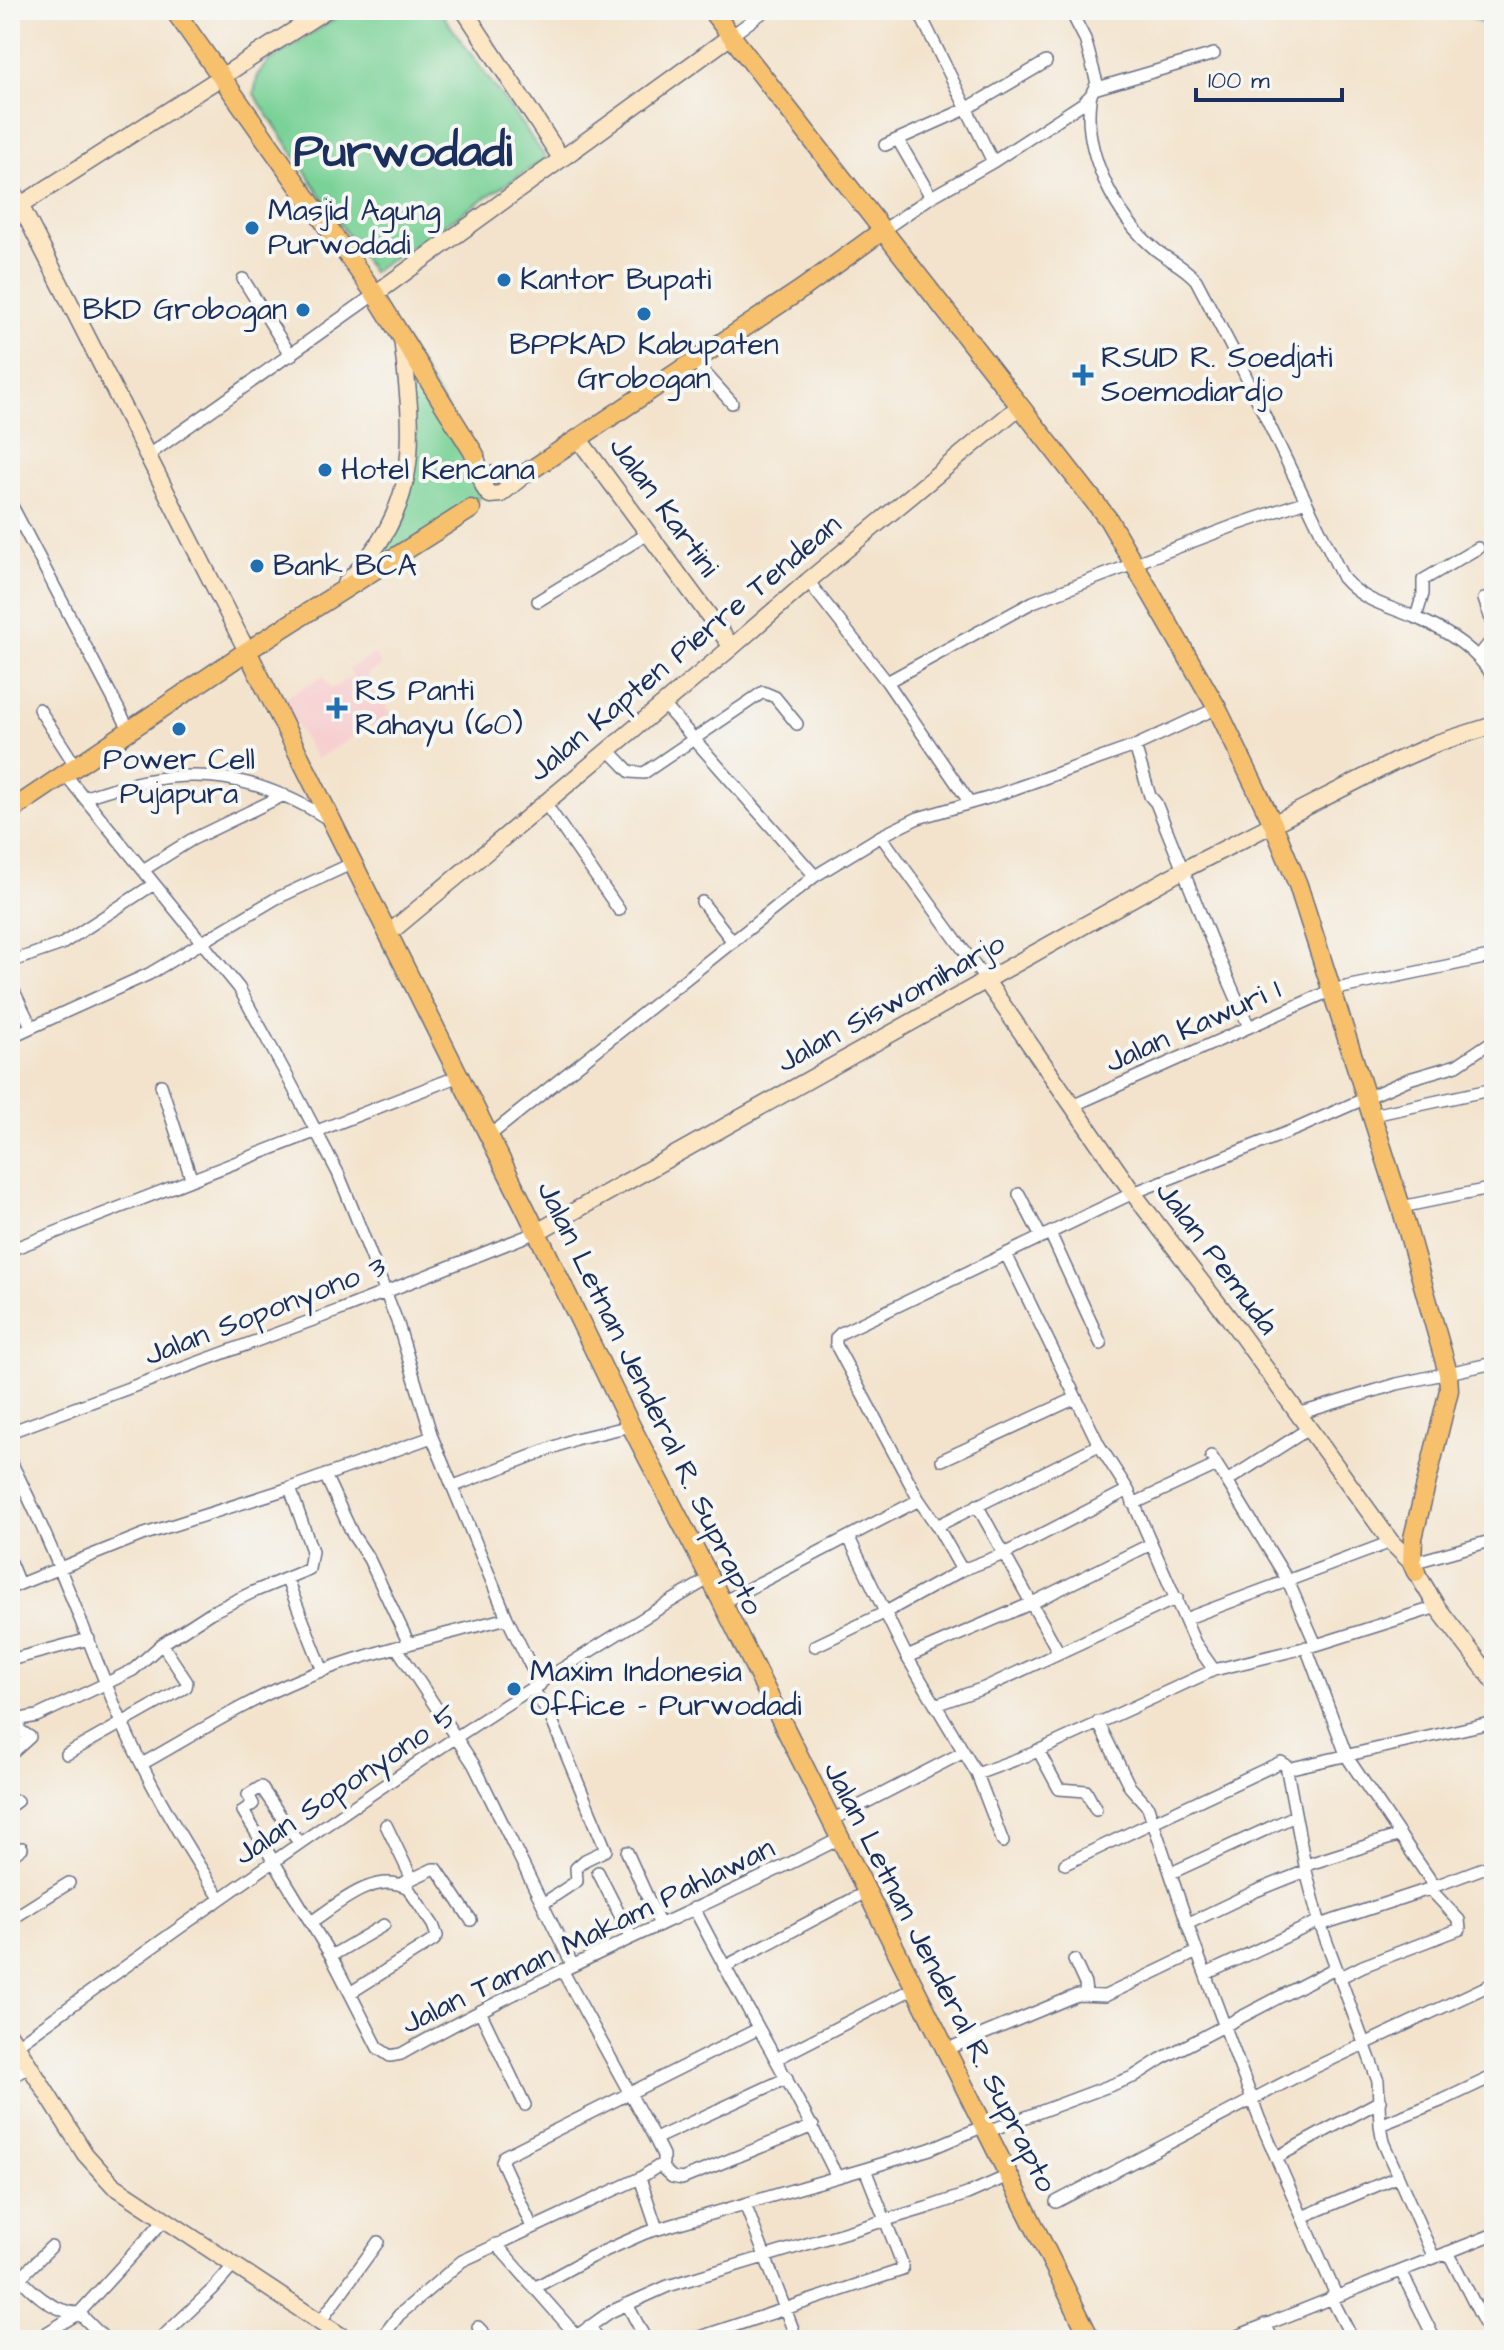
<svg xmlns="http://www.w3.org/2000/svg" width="1504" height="2350" font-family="'Architects Daughter',sans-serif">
<rect width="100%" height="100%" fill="#f6f6f2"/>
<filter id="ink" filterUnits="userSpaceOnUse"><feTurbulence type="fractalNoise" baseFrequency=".0125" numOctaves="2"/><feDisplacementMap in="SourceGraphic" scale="16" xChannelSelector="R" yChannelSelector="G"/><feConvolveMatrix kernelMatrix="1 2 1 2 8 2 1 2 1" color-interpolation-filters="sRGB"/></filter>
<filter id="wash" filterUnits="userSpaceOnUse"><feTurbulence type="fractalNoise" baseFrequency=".006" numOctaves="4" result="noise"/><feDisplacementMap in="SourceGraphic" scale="32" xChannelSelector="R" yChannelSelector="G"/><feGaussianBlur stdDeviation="1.8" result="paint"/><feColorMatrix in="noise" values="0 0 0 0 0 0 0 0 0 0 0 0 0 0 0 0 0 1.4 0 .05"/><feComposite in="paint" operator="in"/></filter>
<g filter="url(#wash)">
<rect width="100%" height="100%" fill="#f3e3cc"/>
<path fill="#f7cfd0" d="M375,654L382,666L367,674L391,715L316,759L282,700L323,676L331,689L353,676L349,669Z"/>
<path fill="#7ad297" stroke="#4a807a" stroke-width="2" d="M349,10H439L546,158L372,272L254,94L258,74L268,62Z
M403,337L475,455L481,494L471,509L360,571L408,479Z"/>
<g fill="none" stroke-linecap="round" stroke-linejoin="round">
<path stroke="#72aae1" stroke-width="18" d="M1474,10L1494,21"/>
</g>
</g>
<g filter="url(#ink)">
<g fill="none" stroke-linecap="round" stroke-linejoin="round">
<defs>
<path id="street" d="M918,10L993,162
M1070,10L1085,39L1097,83C1094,89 1090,94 1090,100C1083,153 1116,217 1156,250C1170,261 1184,266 1196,280L1238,360L1343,578C1364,602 1386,605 1414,617C1446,630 1476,649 1494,678
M731,36L766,10
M1094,89L1214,54
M898,140L931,197
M885,145L966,109L1046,62
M882,231L931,197L993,162L1083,103L1090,96
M243,279L291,356
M694,361L732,403
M147,456L375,294
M10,502L130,731
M808,581L887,682L970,803
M1484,599L1494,628
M538,601L649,533
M1416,617L1423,594V580L1478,548
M1478,657L1494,637
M887,682L1033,602L1236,525L1306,501
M664,705L815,876
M39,709L75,765
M1135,746L1150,796L1156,803L1211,940L1249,1027
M609,750L630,772L644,773L763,692L775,697L797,724
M64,773L239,988L287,1076L338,1173L352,1207L398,1324L432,1437L507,1618L540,1685
M86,797C177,765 244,767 328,819
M545,803L619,910
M881,836L986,981
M143,870L191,840L284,795
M702,902L733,942
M10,962L62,944L154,884
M10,983L31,1026
M10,1037L149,974L275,899L353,863
M161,1085L191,1178
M1072,1106L1332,990L1494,956
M1373,1115L1494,1089
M489,1136L815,876L881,836L918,818L988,798L1135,746L1217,708
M1019,1194L1041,1237
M1401,1207L1494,1188
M1050,1233L1101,1344
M10,1250L459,1076
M1006,1254L1099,1445L1128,1490L1195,1643L1214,1670
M1298,1414L1397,1384L1494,1363
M10,1432L340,1310L537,1232
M1211,1456L1227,1481L1308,1429
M10,1460C54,1545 85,1635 122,1723C149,1784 183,1842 220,1898
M942,1460L1076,1398
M325,1475L353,1535L369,1559L409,1644
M1227,1481L1288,1581L1316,1645
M454,1486L575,1439L631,1426
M919,1500L937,1526
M1133,1504L1217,1465
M977,1505L1059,1653L1177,1598
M849,1538L907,1657L977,1774L1031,1754L1214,1670L1316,1645L1437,1607
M10,1562L19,1584
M1412,1563L1494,1540
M962,1570L937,1526L1099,1445
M287,1580L323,1671
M10,1588L142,1535L290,1488L432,1437
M721,1603L919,1500L836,1345V1338L841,1333L1133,1193L1296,1129L1409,1079L1457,1065L1494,1040
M1185,1619L1391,1542
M815,1646L884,1613L962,1570L1004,1554L1128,1490
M1306,1647L1347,1757L1435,1887L1320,1925
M397,1648L474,1765L572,1964
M907,1657L1032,1603L1151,1544
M10,1660L89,1639
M533,1689L551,1718L606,1850L585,1860L576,1868L577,1881L544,1903
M935,1705L984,1688L1059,1653
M10,1721L37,1716L107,1683L133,1670L162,1644L210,1613L253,1592L309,1569L312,1551L290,1488
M1038,1750L1059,1789L1086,1791L1096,1810
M67,1754L186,1687L187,1682L162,1644
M10,1755L30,1737L18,1729L20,1720
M142,1764C194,1735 245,1702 300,1679C367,1652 437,1637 507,1618
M1287,1769L1494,1722
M977,1774L1003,1842
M10,1806L17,1801
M830,1821L962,1753
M386,1825L412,1879
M299,1843L261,1787L248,1795L253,1804L243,1811L331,1956L378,2048L390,2056L401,2054C543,1973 694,1913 839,1839
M627,1852L660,1925
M10,1857L22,1848
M1065,1864L1153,1822L1148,1807L1130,1787L1098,1722
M1306,1865L1400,1835
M598,1872L631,1937
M1171,1873L1295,1816
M401,1884L433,1869H437L471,1920
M1435,1886L1494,1864
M694,1908C740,1999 793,2085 837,2177
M10,1920L69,1883
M311,1922C337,1905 375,1870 408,1888L433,1925L437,1936L434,1940L350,1993
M1187,1924L1256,1891L1306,1871
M331,1956L384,1925
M1074,1960L1085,1984L1086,1994
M724,1967L866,1892
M1206,1974L1319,1921
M1339,1978L1363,1966L1460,1929L1459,1920L1431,1890
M480,2011L525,2105
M17,2045C242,1881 470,1720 710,1578
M945,2050L1077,1995L1105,1996L1197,1952
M776,2059L914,1988
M10,2078L30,2066
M1380,2125L1443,2100L1494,2076
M986,2132L1133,2077L1161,2059L1335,1968
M655,2139L787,2078
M1277,2157L1380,2101
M661,2167L672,2177L682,2179L813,2126
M640,2178L657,2229
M1056,2202L1305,2072L1494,1983
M745,2204L797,2340
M1302,2217L1397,2177
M532,2227L502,2162L504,2156L758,2029
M496,2244L576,2335
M1448,2252L1493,2340
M10,2268C28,2287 51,2313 79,2313L165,2219
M1401,2271L1435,2340
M20,2278L51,2247
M534,2288L591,2257L645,2233L865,2169L930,2149L984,2126
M1336,2295L1259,2118L1197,1952L1153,1822L1281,1762L1286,1765L1306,1871L1319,1921L1378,2081L1380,2125L1383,2142L1434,2258
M1331,2297L1353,2340
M627,2304L646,2340
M320,2322L378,2242
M1265,2324L1273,2340
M589,2326L600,2340
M478,2327L490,2340
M35,2340L79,2313L106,2340
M159,2340L213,2289L234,2265
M380,2340L399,2315L462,2261L640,2178L663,2163V2155L655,2139L562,1970
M571,2340L610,2312L668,2286L926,2208L967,2194L1008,2176
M691,2340L902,2270V2263L865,2169
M1227,2340L1494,2234"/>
<path id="secondary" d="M464,10L561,158
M10,185L247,651
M10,212L326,10
M375,294L731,36
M578,438L732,647
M475,455C481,467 480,488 490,495L501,494L528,472
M483,483L489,474L507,477L524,473
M345,584C423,505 414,440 402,338
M388,934L732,647L808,581L1020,406
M986,981L1133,1193L1229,1318L1391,1542L1412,1563
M537,1232L1183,870L1394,762L1437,743L1494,725
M1416,1572L1437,1607L1494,1681
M10,2035L85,2154L113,2185L347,2340"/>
<path id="primary" d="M174,10L375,294L475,455
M711,10L1108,519L1217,708L1273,824L1298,885L1401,1207L1448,1373L1449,1390L1413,1538L1412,1563L1416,1572
M528,472L802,289L882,231
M247,651L528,1214L631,1426L710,1578L1091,2340
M10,811L247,651L471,509"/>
</defs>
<use href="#street" stroke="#676e84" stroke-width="14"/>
<use href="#secondary" stroke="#676e84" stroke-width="19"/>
<use href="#primary" stroke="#676e84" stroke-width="21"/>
<use href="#street" stroke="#fff" stroke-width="11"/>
<use href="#secondary" stroke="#fce6c4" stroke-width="16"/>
<use href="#primary" stroke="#f7c06c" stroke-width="18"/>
</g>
</g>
<g fill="#1f6fb2" stroke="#f6f6f2" stroke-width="3">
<circle cx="252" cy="228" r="8"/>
<circle cx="504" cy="280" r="8"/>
<circle cx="303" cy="310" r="8"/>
<circle cx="644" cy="314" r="8"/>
<path d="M1079 363h8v8h8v8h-8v8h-8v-8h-8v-8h8z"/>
<circle cx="325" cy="470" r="8"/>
<circle cx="257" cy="566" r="8"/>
<path d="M333 696h8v8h8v8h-8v8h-8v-8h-8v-8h8z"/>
<circle cx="179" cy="729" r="8"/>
<circle cx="514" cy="1689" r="8"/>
</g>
<g text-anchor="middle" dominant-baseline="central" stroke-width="8" stroke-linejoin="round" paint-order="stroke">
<g font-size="30" fill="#1b2f5e" stroke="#f6f6f2" text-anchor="start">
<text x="268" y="211">Masjid Agung<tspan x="268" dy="34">Purwodadi</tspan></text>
<text x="520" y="280">Kantor Bupati</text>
<text x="287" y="310" text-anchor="end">BKD Grobogan</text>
<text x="644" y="345" text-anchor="middle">BPPKAD Kabupaten<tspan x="644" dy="34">Grobogan</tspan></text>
<text x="1101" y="358">RSUD R. Soedjati<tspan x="1101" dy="34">Soemodiardjo</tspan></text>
<text x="341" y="470">Hotel Kencana</text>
<text x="273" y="566">Bank BCA</text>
<text x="355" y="691">RS Panti<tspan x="355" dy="34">Rahayu (60)</tspan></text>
<text x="179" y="760" text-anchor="middle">Power Cell<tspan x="179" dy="34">Pujapura</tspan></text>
<text x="530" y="1672">Maxim Indonesia<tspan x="530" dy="34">Office - Purwodadi</tspan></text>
</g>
<g font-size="30" fill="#1b2f5e" stroke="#f6f6f2">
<text transform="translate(664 507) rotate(54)">Jalan Kartini</text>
<text transform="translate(685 648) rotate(-40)">Jalan Kapten Pierre Tendean</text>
<text transform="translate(891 1003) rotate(-29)">Jalan Siswomiharjo</text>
<text transform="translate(1193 1026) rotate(-24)">Jalan Kawuri 1</text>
<text transform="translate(1217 1258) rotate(53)">Jalan Pemuda</text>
<text transform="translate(265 1311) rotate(-21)">Jalan Soponyono 3</text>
<text transform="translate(650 1398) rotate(64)">Jalan Letnan Jenderal R. Suprapto</text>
<text transform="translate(346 1785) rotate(-34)">Jalan Soponyono 5</text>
<text transform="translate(588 1936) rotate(-26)">Jalan Taman Makam Pahlawan</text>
<text transform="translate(940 1977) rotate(63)">Jalan Letnan Jenderal R. Suprapto</text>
</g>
<g font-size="46" font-weight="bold" fill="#1b2f5e" stroke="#f6f6f2">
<text x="403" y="153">Purwodadi</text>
</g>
</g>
<rect width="1504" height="2350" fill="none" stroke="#f6f6f2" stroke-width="40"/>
<path d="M1196 88v12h146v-12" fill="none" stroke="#1b2f5e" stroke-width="4"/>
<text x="1208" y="88" font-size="24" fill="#1b2f5e" stroke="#f6f6f2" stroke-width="6" paint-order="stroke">100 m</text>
</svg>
